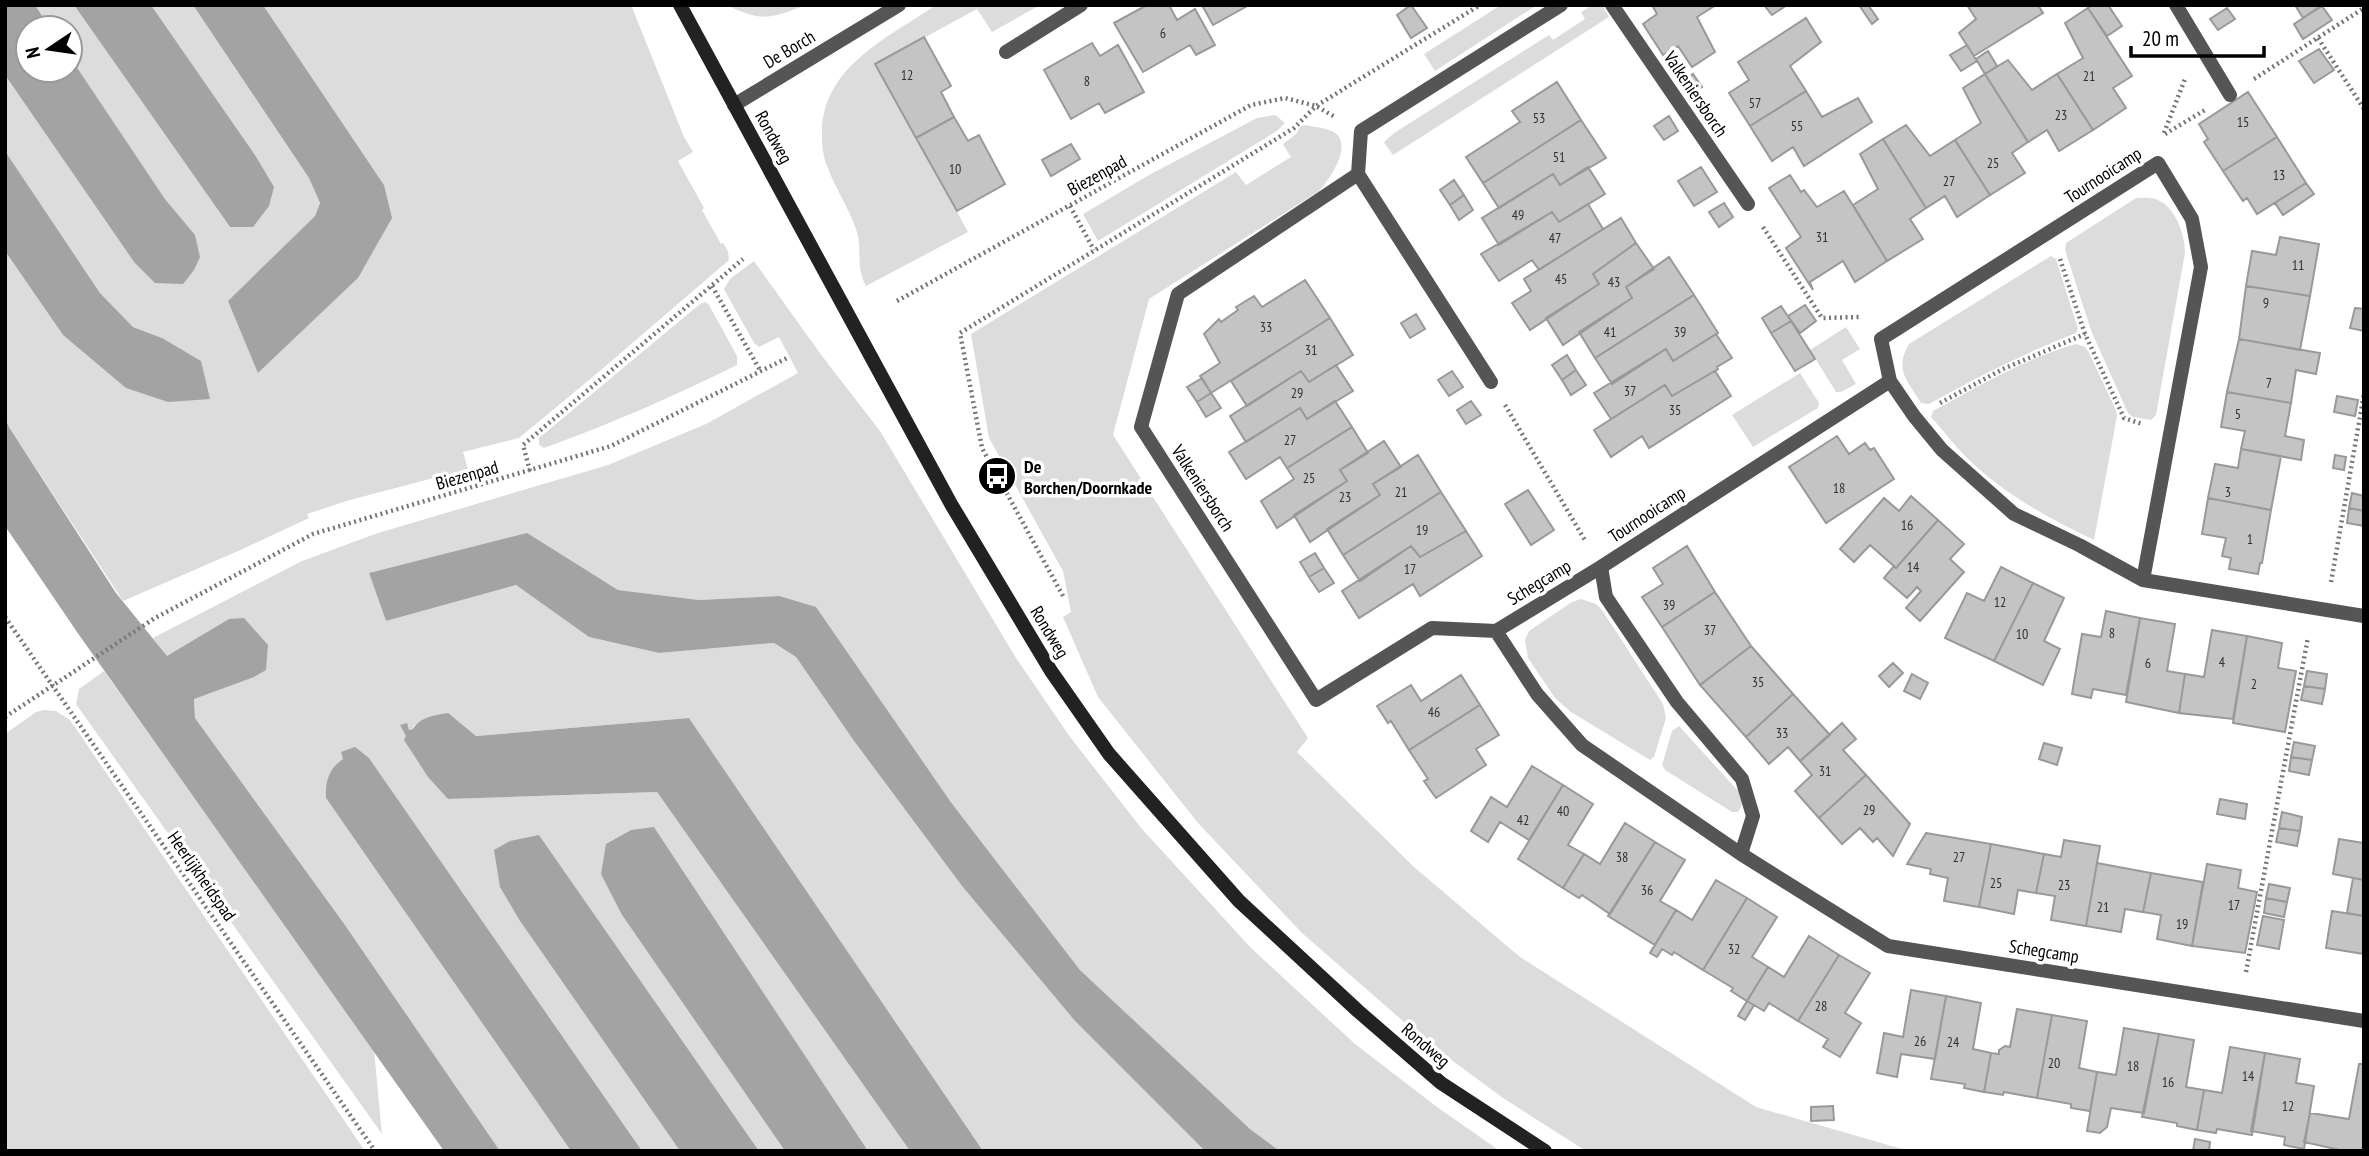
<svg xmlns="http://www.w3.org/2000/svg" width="2369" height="1156" font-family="'PT Sans Narrow',sans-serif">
<rect width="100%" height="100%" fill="#fff"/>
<path fill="#dcdcdc" d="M35,5H74L230,227L255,155L151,5H193L309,178L320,203L315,216L286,245L258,373L358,278L384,185L263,5H631L684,137L693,152L678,161L704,208L702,210L721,244L723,243L728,251L729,260L601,370L519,438L463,452L468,469L350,500L307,514L309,518L245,548L123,601L9,427L5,419V251L63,335L162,338L133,327L100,293L5,151V75L134,262L194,235L165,199L70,57V28H50Z
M726,5H806C769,19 763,22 726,5Z
M936,5H1040L992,32L977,9L876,64L968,232L866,286C855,265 863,250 856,229C849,208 835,188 827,166C822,154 822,142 822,130C824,66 889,37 936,5Z
M1501,5H1537L1435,71L1424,54Z
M1593,5H1602L1609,17L1393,155L1384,142L1394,133L1549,35L1553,40L1585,19L1581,12Z
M1275,115L1285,123L1277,131L1098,241L1083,214L1149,175L1257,118Z
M1306,125C1314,127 1326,128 1334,132C1354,145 1329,180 1319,191L1149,299L1113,435L1308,738L1297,752L1414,867L1520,957L1756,1107L1909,1151H1586L1503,1098L1427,1042L1302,933L1198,823L1098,697L1063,617L1071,612L1063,571L989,438L971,334L1236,172L1246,185L1291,157L1283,144L1296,134L1300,127Z
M2136,198C2143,198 2151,197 2158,200C2176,208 2185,235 2185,253L2156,415L2151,420L2133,417L2128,413L2092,333L2065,250L2066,243Z
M2051,256L2056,259L2078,329L2076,333C2025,353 1977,377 1929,404L1921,403C1907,380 1894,370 1909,344Z
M754,261L822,356L880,431L1016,658L1070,737L1142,829L1251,948L1355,1044L1437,1107L1500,1151H1280L1250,1129L1080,970L950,801L779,596L699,600L618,590L527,534L369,573L386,621L516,585L589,637L659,653L774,643L796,657L854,741L962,886L1075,1021L1205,1151H983L689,718L476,736L459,723L414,725L413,729L409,730L400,725L448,799L657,792L910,1151H868L654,827L622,915L785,1151H759L539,835L520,921L680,1151H642L369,758L341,752L343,758L326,798L571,1151H500L345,925L195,718L194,699L229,619L167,657L153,638L302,561L378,533L608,465L706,424L798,373L779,337L759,347L754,343L724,289L730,279Z
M706,302L709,305L737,356V365C674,396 611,424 544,448L539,445V438L700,304Z
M1846,327L1860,349L1842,360L1856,384L1841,392H1836L1810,350Z
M2076,344L2085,347L2089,353L2116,410L2117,416L2094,540C2048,518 2004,494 1967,458C1954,445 1943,430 1931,417L1933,411C1979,386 2026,358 2076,344Z
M1800,373L1819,403L1818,408L1753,447L1732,415Z
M1581,599L1596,604L1602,610L1663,704L1666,718L1654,757L1650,760L1571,712L1555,698L1528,658L1525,640L1529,631L1572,602Z
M104,671L374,1050L382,1134L76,704L79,689Z
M44,710L56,711L70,720L365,1151H5V734L36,712Z
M1679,726L1740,793L1742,805L1738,812H1732L1665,770L1662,765L1672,731Z"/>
<path fill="#a3a3a3" d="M5,5H35L50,28H28V70H70V57L165,199L195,235L200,257L194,270L183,284L155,283L134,262L5,75Z
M74,5H151L255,155L274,187L269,206L253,227H230Z
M193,5H263L384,185L392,218L358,278L258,373L228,301L315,216L320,203L309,178Z
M5,151L100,293L133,327L162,338L201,361L210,399L168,402L126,388L63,335L5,251Z
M5,419L9,427L116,593L167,656L229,619L244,618L268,645L266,670L254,677L194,699L195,718L345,925L500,1151H444L77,632L5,526Z
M527,533L618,590L699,600L779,596L816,607L950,801L1080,970L1250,1129L1280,1151H1205L1075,1021L962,886L854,741L796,657L774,643L659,653L589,637L516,585L386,621L369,573Z
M448,713L476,736L689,718L983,1151H910L657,792L448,799L428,777L404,740L406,736L400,725L407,723L409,730L413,729C420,717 435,715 448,713Z
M355,747L369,758L642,1151H571L326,798C325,782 329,768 343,759L341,752Z
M654,827L868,1151H785L622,915L601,874L606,844L631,830Z
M539,835L759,1151H680L520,921L500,887L494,850L510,841Z"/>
<path fill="#c4c4c4" stroke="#999" stroke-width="2" d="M1147,5H1169L1177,20L1195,9L1215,45L1196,55L1190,45L1143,72L1114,23Z
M1202,5H1249L1213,25Z
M1411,5L1427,28L1411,38L1397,15Z
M1652,5H1716L1697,17L1715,52L1692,67L1678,46L1663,55L1643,24L1657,14Z
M1764,5H1787L1772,15Z
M1859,5H1868L1878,19L1872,24Z
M1967,5H2038L2043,13L1974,56L1959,33L1976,19Z
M2092,5H2108L2122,26L2107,36L2088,8Z
M2295,5H2322L2303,18Z
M2322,6L2332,20L2303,39L2294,24Z
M2088,8L2132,76L2113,88L2126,108L2093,130L2057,74L2083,58L2065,23Z
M2227,8L2235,19L2218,30L2210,19Z
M1806,18L1821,42L1790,66L1806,91L1750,126L1729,93L1749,80L1738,62Z
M924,37L951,86L941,92L954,117L916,138L875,64Z
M1092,43L1100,56L1118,45L1144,92L1105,113L1099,103L1071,119L1044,70Z
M1967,45L1977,61L1961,71L1950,55Z
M2319,49L2334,70L2314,83L2299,61Z
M1988,51L1997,66L1985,74L1976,59Z
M2008,60L2032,90L2057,74L2093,130L2059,151L2047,130L2028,142L1985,74Z
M1693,74L1702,87L1688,95L1680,83Z
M1985,74L2028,142L2012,153L2025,173L1990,195L1955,140L1981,123L1963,88Z
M1557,82L1581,120L1483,183L1466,157L1520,122L1512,111Z
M1806,91L1822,117L1858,98L1872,122L1804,166L1793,147L1772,161L1750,126Z
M2248,92L2277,137L2223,171L2204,142L2208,139L2199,124Z
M1669,116L1678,131L1664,140L1654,126Z
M954,117L968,141L979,135L1005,184L957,211L916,138Z
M1581,120L1606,158L1560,185L1553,174L1499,208L1483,183Z
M1906,125L1930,156L1955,140L1990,195L1957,217L1945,196L1926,208L1883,139Z
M2277,137L2306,183L2257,214L2247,198L2243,201L2223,171Z
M1883,139L1926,208L1910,219L1923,239L1887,261L1853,205L1878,189L1860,154Z
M1071,144L1080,159L1051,176L1042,160Z
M1588,167L1605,194L1559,222L1552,212L1499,245L1482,218L1553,174L1560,185Z
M1701,167L1717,192L1694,206L1678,181Z
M1790,175L1801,192L1804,190L1817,207L1844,191L1887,261L1855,282L1843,261L1810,282L1813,290L1786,248L1801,237L1769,188Z
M1454,180L1464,195L1450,205L1440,190Z
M2306,183L2314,194L2283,215L2275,203Z
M1464,195L1473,210L1459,220L1450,205Z
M1724,203L1733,217L1719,227L1709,212Z
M1588,204L1603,229L1539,270L1532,260L1499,281L1481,254L1552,212L1559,222Z
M1621,218L1636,243L1593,274L1599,284L1530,330L1512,303L1531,291L1524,279Z
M2280,237L2319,244L2310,296L2246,286L2252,251L2276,255Z
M1636,243L1654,269L1626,287L1632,298L1563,345L1546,318L1599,284L1593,274Z
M1669,257L1694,295L1595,358L1579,332L1632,298L1626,287Z
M1305,280L1330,318L1211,393L1200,376L1220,363L1204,334L1219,319L1221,322L1238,310L1236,307L1254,296L1262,307Z
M2246,286L2310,296L2300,350L2239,339Z
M1694,295L1718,333L1673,361L1666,349L1612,384L1595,358Z
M1805,305L1816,321L1800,333L1788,316Z
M1781,306L1791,321L1771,333L1762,318Z
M2355,308L2364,309V331L2350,328Z
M1416,314L1425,329L1410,338L1401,323Z
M1330,318L1353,355L1309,382L1301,371L1247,406L1231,381Z
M1791,321L1815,359L1795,371L1771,333Z
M1716,334L1732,358L1717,367L1718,369L1672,396L1665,385L1611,419L1594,393L1666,349L1673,361Z
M2239,339L2320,353L2316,374L2296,370L2291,403L2227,392Z
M1567,355L1576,370L1562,380L1552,365Z
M1336,365L1353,391L1307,419L1300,408L1246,442L1230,416L1301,371L1309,382Z
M1576,370L1586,385L1571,395L1562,380Z
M1452,371L1463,387L1449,396L1438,380Z
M1715,371L1731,396L1649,448L1642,436L1611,457L1594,430L1665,385L1672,396Z
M1202,378L1211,393L1197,402L1187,387Z
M2227,392L2291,403L2285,436L2304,440L2301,460L2241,449L2245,431L2221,427Z
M1211,393L1221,408L1206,417L1197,402Z
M2337,396L2358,400L2355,416L2334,412Z
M1335,401L1352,427L1287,468L1280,457L1246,479L1229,452L1300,408L1307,419Z
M1471,401L1481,415L1466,424L1457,410Z
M1352,427L1368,453L1340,470L1347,481L1277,528L1261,501L1294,479L1287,468Z
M1837,436L1849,454L1865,443L1870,450L1874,448L1894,479L1826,523L1789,467Z
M1384,441L1401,467L1373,484L1380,495L1310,542L1294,515L1347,481L1340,470Z
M2241,449L2281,456L2271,510L2208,498L2215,464L2238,468Z
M1418,455L1441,492L1343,555L1327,529L1380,495L1373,484Z
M2335,455L2346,457L2344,470L2333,468Z
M1528,490L1554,530L1531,545L1505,504Z
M1441,492L1466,531L1420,557L1411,546L1360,581L1343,555Z
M2352,493L2364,496V511L2349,508Z
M1911,496L1938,520L1896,568L1870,545L1854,562L1840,549L1884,498L1899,511Z
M2208,498L2271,510L2262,563H2260L2258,574L2229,569L2231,558L2222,556L2226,538L2202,534Z
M2349,508L2364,511V526L2347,523Z
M1938,520L1964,544L1950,559L1964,572L1920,621L1906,608L1921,591L1917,587L1907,598L1884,578L1894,566L1896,568Z
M1466,531L1482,556L1420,596L1413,584L1359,618L1342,591L1411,546L1420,557Z
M1687,546L1715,592L1662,627L1642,597L1663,584L1653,568Z
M1315,553L1324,568L1309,577L1300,562Z
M2001,567L2033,583L1994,661L1945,638L1967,593L1984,601Z
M1324,568L1334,583L1319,592L1309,577Z
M2033,583L2064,598L2044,641L2060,649L2043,685L1994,661Z
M1715,592L1751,646L1700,685L1662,627Z
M2106,611L2140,618L2126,695L2093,689L2091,698L2072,694L2082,634L2101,637Z
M2140,618L2175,624L2167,671L2185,674L2179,713L2126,702Z
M2212,630L2247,636L2233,719L2179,713L2185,674L2204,677Z
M2247,636L2282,643L2278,668L2296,671L2285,732L2233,723Z
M1751,646L1793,694L1746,737L1700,685Z
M1893,663L1903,673L1889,687L1879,676Z
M2307,671L2327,674L2325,689L2304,686Z
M1912,674L1928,683L1920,699L1904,691Z
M1461,675L1480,705L1409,750L1391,721L1388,723L1377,706L1411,685L1421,701Z
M2304,686L2325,689L2322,704L2301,700Z
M1793,694L1830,735L1800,761L1788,747L1769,764L1746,737Z
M1480,705L1499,735L1476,749L1486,765L1436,798L1424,781L1428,779L1409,750Z
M1842,723L1856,739L1843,750L1866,775L1819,818L1795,791L1812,775L1800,761Z
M2294,742L2315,746L2312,760L2291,757Z
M2044,743L2062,748L2057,765L2039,759Z
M2291,757L2312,760L2309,775L2289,771Z
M1532,766L1563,785L1529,840L1500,822L1488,842L1471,831L1491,797L1507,807Z
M1866,775L1910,824L1893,856L1877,838L1873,842L1860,828L1842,844L1819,818Z
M1563,785L1593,804L1568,845L1584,854L1563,888L1518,859Z
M2220,799L2247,804L2245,819L2217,814Z
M2282,812L2302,817L2300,831L2279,828Z
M1625,823L1655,842L1610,914L1582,895L1579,898L1563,888L1584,854L1600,864Z
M2279,828L2300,831L2297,846L2276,842Z
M1926,833L1991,844L1979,907L1944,901L1948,878L1930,874L1931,869L1907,864Z
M2339,839L2364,843V880L2333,874Z
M2064,840L2100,846L2086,926L2051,920L2055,896L2036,893L2044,854L2061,857Z
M1655,842L1685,860L1660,901L1676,910L1655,945L1608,916Z
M1991,844L2044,854L2036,893L2018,890L2014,914L1979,907Z
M2097,863L2151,873L2143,912L2125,909L2121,932L2086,926Z
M2207,864L2241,870L2238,888L2257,892L2245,953L2192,946Z
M2151,873L2203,882L2192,946L2157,939L2161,915L2143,912Z
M2353,878L2364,880V916L2347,913Z
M1716,880L1747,898L1703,970L1674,952L1672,955L1662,949L1657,957L1650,953L1676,910L1692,920Z
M2269,884L2290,888L2287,902L2266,898Z
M1747,898L1777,917L1752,957L1768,967L1747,1001L1731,991L1733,988L1703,970Z
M2266,898L2287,902L2284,917L2264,913Z
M2332,911L2364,916V954L2326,948Z
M2263,916L2284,920L2279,949L2257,945Z
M1809,936L1839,955L1798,1021L1769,1003L1764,1011L1747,1001L1768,967L1784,977Z
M1839,955L1870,973L1845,1013L1861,1023L1840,1057L1823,1047L1828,1039L1798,1021Z
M1911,990L1946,996L1935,1059L1901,1054L1897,1077L1877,1073L1884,1033L1903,1037Z
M1946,996L1981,1003L1973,1049L1991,1053L1984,1092L1964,1088L1965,1084L1931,1079Z
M1747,1001L1754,1005L1745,1020L1738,1016Z
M2017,1009L2052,1015L2037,1098L2004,1092L2003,1095L1984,1092L1991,1053L1999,1054V1050L2005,1046L2010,1047Z
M2052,1015L2087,1021L2079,1068L2097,1072L2090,1111L2071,1108V1104L2037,1098Z
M2124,1028L2159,1034L2144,1113L2111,1108L2107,1127L2100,1133L2087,1131L2097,1072L2116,1075Z
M2159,1034L2194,1040L2186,1087L2204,1090L2197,1130L2177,1126V1123L2142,1117Z
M2230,1047L2265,1053L2252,1135L2217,1129L2216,1133L2197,1130L2204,1090L2222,1093Z
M2265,1053L2300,1059L2296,1083L2314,1086L2304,1149L2284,1145L2285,1137L2251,1131Z
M2359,1064H2364V1151H2344L2304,1142L2310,1113L2349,1119Z
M1833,1106L1834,1120L1811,1121V1107Z
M2195,1139L2210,1142L2209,1151H2193Z"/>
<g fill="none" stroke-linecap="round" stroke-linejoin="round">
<path stroke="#777" stroke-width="4.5" stroke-dasharray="2 3.5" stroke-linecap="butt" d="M2318,38L2364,109
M2254,79L2364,8
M2164,133L2185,79
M2165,134L2205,110
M1070,206L1094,250
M1763,227L1822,318L1859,317
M2060,259L2085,334L2124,418L2142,424
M712,286L761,372
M897,301L1251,105L1285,98L1316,106L1335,117
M1940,403L2003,369L2085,334
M1505,405L1586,542
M530,471L523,445L743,259
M2331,582L2364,394
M1063,596L982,448L960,333L1294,128L1316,106L1480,5
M5,617L375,1151
M5,717L155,618L313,534L611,446L787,358
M2246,972L2308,637"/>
<path stroke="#555" stroke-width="14" d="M1612,5L1748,204
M2176,5L2230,95
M1006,52L1081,5
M734,105L899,5
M1358,174L1491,382
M1890,381L1881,339L2158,163L2192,219L2201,267L2143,580
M1601,567L1890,381L1914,416L1942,450L2014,514L2079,545L2143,580L2364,616
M1496,631L1432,628L1316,700L1141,427L1178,294L1358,174L1361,131L1561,5
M1741,854L1753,816L1742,779L1677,702L1606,597L1601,567L1496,631L1537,694L1582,745L1741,854L1888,946L2364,1021"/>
<path stroke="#222" stroke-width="14" d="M680,5L951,504L1051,671L1109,754L1239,901L1358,1011L1441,1083L1545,1151"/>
</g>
<defs>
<symbol id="bus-disc" viewBox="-11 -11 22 22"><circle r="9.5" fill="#000" stroke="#fff"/><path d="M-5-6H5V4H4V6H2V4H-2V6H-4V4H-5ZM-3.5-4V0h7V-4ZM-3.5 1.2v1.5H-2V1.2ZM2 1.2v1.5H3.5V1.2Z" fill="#fff"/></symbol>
</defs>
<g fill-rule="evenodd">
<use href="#bus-disc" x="975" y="454" width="44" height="44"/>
</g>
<g text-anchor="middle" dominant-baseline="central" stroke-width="7" stroke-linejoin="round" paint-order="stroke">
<g font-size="14" fill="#313131">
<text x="1163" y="33">6</text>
<text x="907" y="75">12</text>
<text x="2089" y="76">21</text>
<text x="1087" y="81">8</text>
<text x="1755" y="103">57</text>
<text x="2061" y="115">23</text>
<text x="1539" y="118">53</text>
<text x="2243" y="122">15</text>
<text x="1797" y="126">55</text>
<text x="1559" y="157">51</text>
<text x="1993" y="163">25</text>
<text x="955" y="169">10</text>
<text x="2279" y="175">13</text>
<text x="1949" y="181">27</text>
<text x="1518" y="215">49</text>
<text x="1822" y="237">31</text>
<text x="1555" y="238">47</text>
<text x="2298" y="265">11</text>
<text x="1561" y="279">45</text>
<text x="1614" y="282">43</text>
<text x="2266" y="303">9</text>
<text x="1266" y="327">33</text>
<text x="1610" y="332">41</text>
<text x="1680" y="332">39</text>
<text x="1311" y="350">31</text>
<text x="2269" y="383">7</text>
<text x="1630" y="391">37</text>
<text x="1297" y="393">29</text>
<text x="1675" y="410">35</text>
<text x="2238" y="414">5</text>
<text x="1290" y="440">27</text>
<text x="1309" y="478">25</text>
<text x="1839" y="488">18</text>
<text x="1401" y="492">21</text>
<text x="2228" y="492">3</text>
<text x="1345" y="497">23</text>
<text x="1907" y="525">16</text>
<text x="1422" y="530">19</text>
<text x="2250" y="539">1</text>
<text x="1913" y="567">14</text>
<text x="1410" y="569">17</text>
<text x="2000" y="602">12</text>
<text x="1669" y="605">39</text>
<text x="1710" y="630">37</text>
<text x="2112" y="633">8</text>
<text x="2022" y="634">10</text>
<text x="2222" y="662">4</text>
<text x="2148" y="663">6</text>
<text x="1758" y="682">35</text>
<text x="2254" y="684">2</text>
<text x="1434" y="712">46</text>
<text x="1782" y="733">33</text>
<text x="1825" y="771">31</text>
<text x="1869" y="810">29</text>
<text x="1563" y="811">40</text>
<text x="1523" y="820">42</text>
<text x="1622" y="857">38</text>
<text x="1959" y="857">27</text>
<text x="1996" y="883">25</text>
<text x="2064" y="885">23</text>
<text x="1647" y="890">36</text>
<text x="2234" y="905">17</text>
<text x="2103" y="907">21</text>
<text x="2182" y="924">19</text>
<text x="1734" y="949">32</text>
<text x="1821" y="1006">28</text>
<text x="1920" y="1041">26</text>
<text x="1953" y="1042">24</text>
<text x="2054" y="1063">20</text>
<text x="2133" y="1066">18</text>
<text x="2248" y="1076">14</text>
<text x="2168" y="1082">16</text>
<text x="2288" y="1106">12</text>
</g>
<g font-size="18" fill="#000" stroke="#fff">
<text transform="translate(789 49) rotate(-31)">De Borch</text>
<text transform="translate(1696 94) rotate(56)">Valkeniersborch</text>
<text transform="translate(774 137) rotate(61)">Rondweg</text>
<text transform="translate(1097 175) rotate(-29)">Biezenpad</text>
<text transform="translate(2103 175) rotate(-33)">Tournooicamp</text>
<text transform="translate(467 475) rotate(-16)">Biezenpad</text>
<text transform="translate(1203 488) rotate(57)">Valkeniersborch</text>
<text transform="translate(1647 514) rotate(-33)">Tournooicamp</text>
<text transform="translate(1539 582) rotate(-31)">Schegcamp</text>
<text transform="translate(1050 632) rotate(59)">Rondweg</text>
<text transform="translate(202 876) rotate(55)">Heerlijkheidspad</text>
<text transform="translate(2044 951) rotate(9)">Schegcamp</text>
<text transform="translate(1426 1045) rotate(41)">Rondweg</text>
</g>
<g font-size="18" font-weight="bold" fill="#000" stroke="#fff" text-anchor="start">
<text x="1024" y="466">De<tspan x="1024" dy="21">Borchen/Doornkade</tspan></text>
</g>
</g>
<rect width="2369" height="1156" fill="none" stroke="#000000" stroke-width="14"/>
<g transform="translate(49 49) rotate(257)"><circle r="33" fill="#ffffff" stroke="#999999" stroke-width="2"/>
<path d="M0-5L12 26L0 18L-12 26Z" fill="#000000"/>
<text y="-10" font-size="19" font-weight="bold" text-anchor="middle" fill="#000000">N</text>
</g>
<path d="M2131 46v10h133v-10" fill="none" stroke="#000000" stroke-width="3.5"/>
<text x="2142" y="46" font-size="21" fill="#000000" stroke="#ffffff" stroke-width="5" paint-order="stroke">20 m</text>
</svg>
